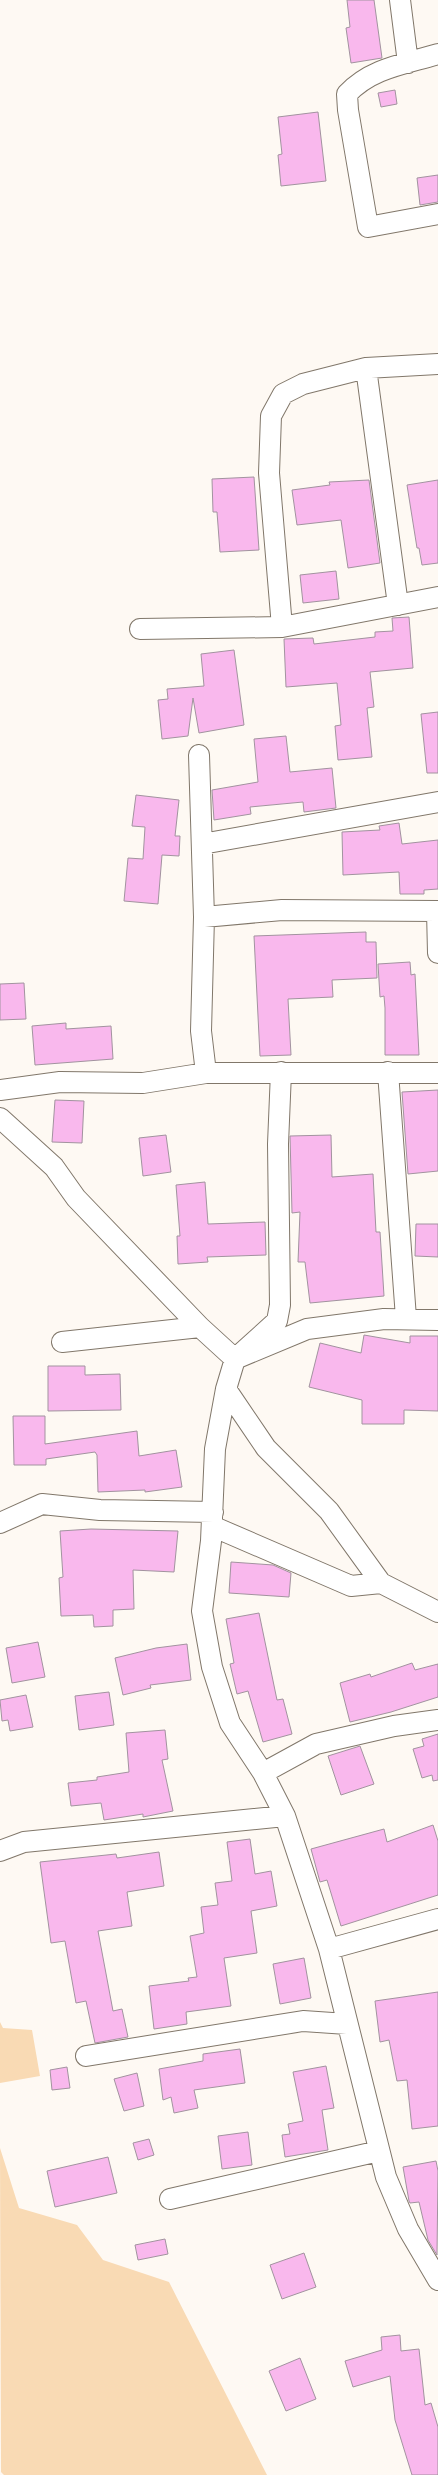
<svg xmlns="http://www.w3.org/2000/svg" width="438" height="2475" font-family="Overpass,sans-serif">
<rect width="100%" height="100%" fill="#fef9f3"/>
<path fill="#f9dab4" d="M0,2022L3,2028L32,2030L40,2076L0,2083Z
M0,2148L19,2208L77,2225L103,2260L169,2282L267,2475H4L1,2472Z"/>
<path fill="#f9b8ed" stroke="#a2939f" d="M347,0H374L382,58L351,63L346,28L350,27Z
M395,90L397,104L381,107L378,93Z
M318,112L326,181L281,186L278,155L282,154L278,117Z
M438,175V202L420,205L417,178Z
M254,477L259,550L220,552L217,512H213L212,479Z
M369,480L380,563L348,568L341,520L297,525L292,490L330,485L329,482Z
M438,480V563L422,565L419,548H417L407,485Z
M336,571L339,599L303,603L300,575Z
M409,617L413,668L370,672L374,707L367,708L372,757L338,760L335,726L341,725L337,683L286,687L284,639L313,638L314,644L375,637V632L393,631L392,618Z
M234,650L244,725L199,733L193,698L188,736L162,739L158,700L168,699L167,689L204,686L201,654Z
M438,712V773H427L421,714Z
M286,736L290,772L332,768L336,808L304,812L303,802L250,807L251,814L214,820L212,790L258,782L254,739Z
M136,795L179,800L175,836H180L179,856L162,855L158,904L124,901L128,858L143,859L145,827L132,826Z
M399,823L402,844L438,840V889L424,890V894H400L399,872L343,875L342,832L380,830L379,826Z
M366,932V942H376L377,978L332,980L333,997L288,999L291,1055L260,1056L254,936Z
M410,962L411,975L415,974L419,1055H385V1008L384,996L380,997L378,964Z
M24,983L26,1019L0,1020V984Z
M66,1023V1029L111,1026L113,1059L35,1065L32,1026Z
M438,1090V1171L408,1174L402,1092Z
M55,1100L84,1101L82,1143L52,1142Z
M166,1135L171,1172L143,1176L139,1138Z
M331,1135L332,1177L373,1174L376,1232H380L384,1296L310,1303L305,1262H298L300,1212L292,1213L290,1136Z
M205,1182L208,1224L265,1222L266,1255L207,1257L208,1262L178,1264L177,1236H180L176,1185Z
M416,1224H438V1257L415,1256Z
M364,1335L410,1343V1336H438V1411L404,1410V1424H362V1400L309,1387L320,1343L361,1353Z
M48,1366H85V1375L120,1374L121,1410L48,1411Z
M13,1416H45V1444L137,1431L139,1456L176,1450L182,1487L145,1492V1490L98,1492L97,1455L95,1452L46,1459V1465H14Z
M91,1529L178,1531L174,1572L133,1570L134,1609L113,1610V1626L94,1627L93,1615L61,1616L59,1578L63,1577L60,1531Z
M231,1562L273,1565L291,1573L289,1597L229,1593Z
M259,1613L277,1700L283,1699L292,1734L263,1742L248,1691L237,1694L230,1664L234,1663L226,1619Z
M38,1642L45,1677L12,1683L6,1648Z
M187,1644L191,1680L150,1685L151,1688L123,1695L115,1658L156,1648Z
M412,1663L415,1670L438,1664V1697L391,1712L350,1722L340,1683L370,1674L371,1677Z
M109,1692L114,1725L79,1730L75,1696Z
M26,1695L33,1727L10,1731L8,1720L2,1721L0,1700Z
M165,1730L168,1759L162,1760L173,1811L143,1817V1814L104,1820L101,1803L71,1806L68,1783L97,1780V1777L129,1772L126,1733Z
M438,1734V1780L433,1781L432,1775L422,1778L413,1749L424,1746L422,1739Z
M360,1746L374,1784L341,1795L328,1756Z
M433,1825L438,1841V1895L341,1926L327,1880L320,1882L311,1849L384,1829L387,1842Z
M250,1839L255,1874L271,1871L277,1906L251,1911L257,1953L224,1958L231,2006L186,2012L187,2024L154,2029L149,1986L189,1981L188,1978L197,1977L190,1936L204,1933L201,1907L218,1905L215,1883L232,1881L227,1842Z
M159,1852L164,1886L127,1892L132,1926L98,1931L113,2011L122,2009L128,2037L95,2043L86,2001L76,2003L65,1941L51,1943L40,1862L116,1854L117,1858Z
M304,1958L311,1998L280,2004L273,1964Z
M438,1992V2126L412,2129L407,2080L397,2081L389,2040L380,2042L375,2001Z
M240,2049L245,2083L194,2090L198,2108L174,2113L171,2097L163,2100L159,2069L203,2061V2054Z
M326,2066L334,2108L322,2110L328,2150L285,2157L282,2135L290,2134L288,2124L303,2121L293,2072Z
M67,2067L70,2088L52,2090L50,2070Z
M137,2073L144,2106L124,2111L114,2079Z
M248,2132L252,2165L222,2169L218,2136Z
M149,2139L154,2155L138,2160L133,2143Z
M108,2157L117,2193L55,2207L47,2171Z
M436,2161L438,2171L437,2255L428,2240L419,2202L410,2203L409,2201L403,2167Z
M165,2239L168,2254L138,2260L135,2245Z
M304,2253L316,2287L282,2299L270,2265Z
M400,2335L401,2351L419,2349L425,2405L431,2403L438,2427V2475H412L395,2420L390,2376L353,2387L345,2361L382,2350L381,2337Z
M300,2358L316,2399L286,2411L269,2371Z"/>
<g fill="none" stroke-linecap="round" stroke-linejoin="round">
<defs>
<path id="street" d="M400,0L408,63
M438,54C405,64 371,68 347,94L348,110L368,227L438,214
M366,368L398,605
M282,627L269,473L271,416L283,394L303,384L366,368L438,364
M140,629L282,627L438,597
M199,755L204,917
M202,844L438,802
M437,911L438,953
M281,1072L278,1144L280,1305L277,1321L235,1359L226,1389L215,1449L211,1541L202,1611L212,1667L230,1723L263,1773L285,1816L329,1949L386,2177L408,2229L438,2280
M388,1072L406,1318
M206,1073L201,1031L204,917L282,910L438,911
M0,1090L60,1082L143,1083L206,1073H438
M0,1118L54,1167L76,1198L200,1327L235,1359L307,1329L384,1319L438,1320
M62,1342L200,1327
M226,1389L266,1448L329,1511L381,1583L438,1612
M0,1523L42,1504L100,1510L213,1512
M212,1526L351,1586L381,1583
M263,1773L316,1744L394,1726L438,1720
M0,1851L24,1842L285,1816
M329,1949L438,1919
M86,2056L303,2021L347,2024
M170,2199L379,2151"/>
</defs>
<use href="#street" stroke="#81776a" stroke-width="22"/>
<use href="#street" stroke="#fff" stroke-width="20"/>
</g>
</svg>
